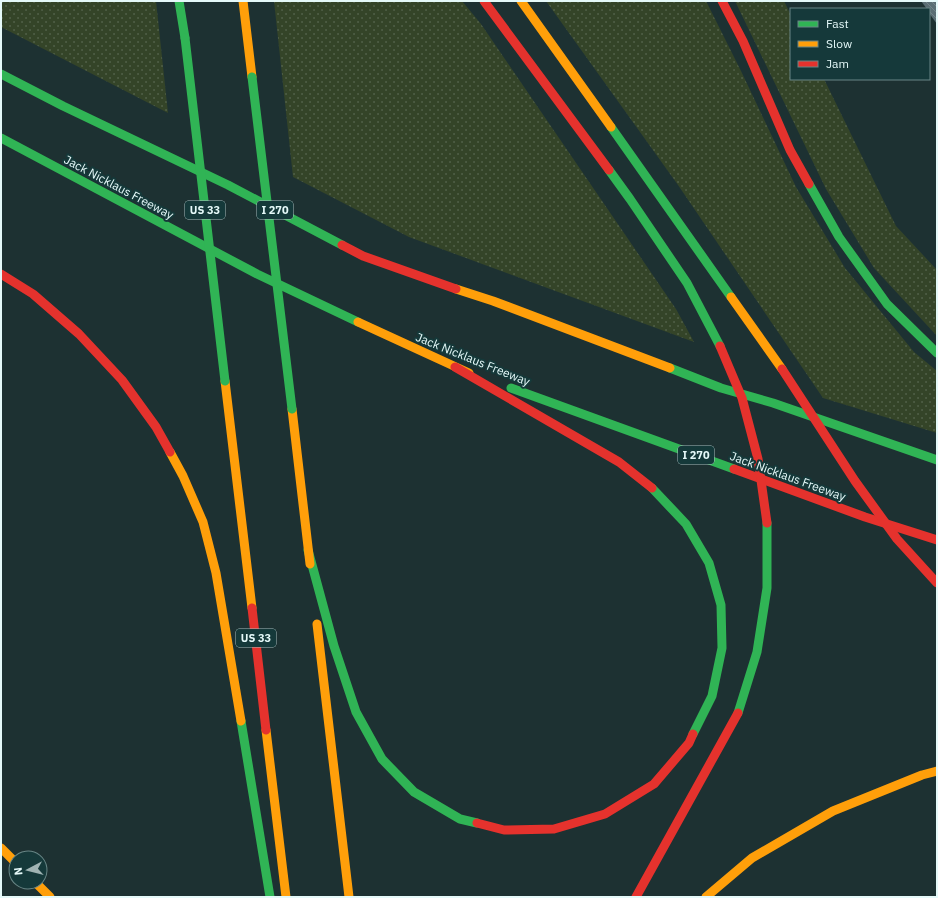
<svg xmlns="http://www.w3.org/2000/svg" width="938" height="898" font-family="'IBM Plex Sans',sans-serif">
<defs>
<pattern id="grass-dots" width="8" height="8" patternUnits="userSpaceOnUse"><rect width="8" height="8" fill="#344428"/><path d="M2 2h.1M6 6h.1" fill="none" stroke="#516048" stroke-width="1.8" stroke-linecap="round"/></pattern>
<pattern id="building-back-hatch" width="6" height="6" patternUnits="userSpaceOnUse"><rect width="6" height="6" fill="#5a6e74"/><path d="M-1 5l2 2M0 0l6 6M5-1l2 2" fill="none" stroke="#728389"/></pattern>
</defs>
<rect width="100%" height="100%" fill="#1d3132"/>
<path fill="url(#grass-dots)" d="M1,1H156L168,113L1,27Z
M274,1H462L481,24L676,309L694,342L409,237L293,177Z
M546,1H706L741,71L796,187L845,268L914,352L937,371V433L823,398L678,185Z
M735,1H784L791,15V79H824L896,226L937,270V336L874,268L826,189Z"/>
<path fill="url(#building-back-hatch)" d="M921,1H937V24L929,13V9H927Z"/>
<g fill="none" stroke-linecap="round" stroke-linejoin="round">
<path stroke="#30b455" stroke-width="9" d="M179,1L185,38
M1,74L63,106L228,185L342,245
M611,127L731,297
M1,138L257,274L358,322
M609,170L630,199L687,283L720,346
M809,184L839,237L887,304L937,353
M670,368L721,388L773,403L937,460
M511,388L734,469
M652,488L686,524L709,563L721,605L722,648L712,696L693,734
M308,550L334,646L356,712L382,759L414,792L460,819L477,823
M738,713L757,652L767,588V523
M241,721L270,897"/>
<path stroke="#ff9f0a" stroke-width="9" d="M243,1L252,77
M521,1L611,127
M456,289L493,301L670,368
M731,297L782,369
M358,322L469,373
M225,381L252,608
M292,409L310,564
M170,452L183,476L203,522L216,573L241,721
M317,624L349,897
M266,730L286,897
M1,848L16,863
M35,882L50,897
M706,897L752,858L833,811L922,775L937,771"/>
<path stroke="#e5322d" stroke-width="9" d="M484,1L609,170
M722,1L743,41L790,150L809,184
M342,245L363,256L456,289
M1,274L33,294L79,334L122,380L156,427L170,452
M455,367L619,462L652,488
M734,469L865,517L937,540
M252,608L266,730
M477,823L504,830L554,829L605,814L654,784L689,743L693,734
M636,897L738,713"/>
<path stroke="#30b455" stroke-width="9" d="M185,38L225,381
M252,77L292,409"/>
<path stroke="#e5322d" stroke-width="9" d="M720,346L742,398L758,459L767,523
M782,369L855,481L897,539L937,583"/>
</g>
<g text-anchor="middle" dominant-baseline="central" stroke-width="4" stroke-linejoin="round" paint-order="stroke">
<g fill="#15393a" stroke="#a7bfc0" stroke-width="1">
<rect x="185" y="201" width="40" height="18" rx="3"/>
<rect x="257" y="201" width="36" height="18" rx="3"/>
<rect x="678" y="446" width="36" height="18" rx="3"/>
<rect x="236" y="629" width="40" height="18" rx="3"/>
</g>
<g font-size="11" font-weight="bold" fill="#e5f9f9">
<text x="205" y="210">US 33</text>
<text x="275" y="210">I 270</text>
<text x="696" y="455">I 270</text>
<text x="256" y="638">US 33</text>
</g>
<g font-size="12" fill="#e5f9f9" stroke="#15393a">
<text transform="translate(119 187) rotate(28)">Jack Nicklaus Freeway</text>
<text transform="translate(473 359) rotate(22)">Jack Nicklaus Freeway</text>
<text transform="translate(788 476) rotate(20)">Jack Nicklaus Freeway</text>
</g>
</g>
<rect width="938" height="898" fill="none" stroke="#e5f9f9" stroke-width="4"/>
<rect x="790" y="8" width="140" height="72" fill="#15393a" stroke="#688686"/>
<rect x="798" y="21" width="20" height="6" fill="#30b455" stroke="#688686"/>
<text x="826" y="28" font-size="12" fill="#e5f9f9">Fast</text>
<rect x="798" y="41" width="20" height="6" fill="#ff9f0a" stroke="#688686"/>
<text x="826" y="48" font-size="12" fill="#e5f9f9">Slow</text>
<rect x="798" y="61" width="20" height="6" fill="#e5322d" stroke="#688686"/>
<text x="826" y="68" font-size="12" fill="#e5f9f9">Jam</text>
<g transform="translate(28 870) rotate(263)"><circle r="19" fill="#15393a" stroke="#688686"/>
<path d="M0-3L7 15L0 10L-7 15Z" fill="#9fb3b3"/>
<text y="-6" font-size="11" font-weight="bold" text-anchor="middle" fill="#e5f9f9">N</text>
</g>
</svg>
